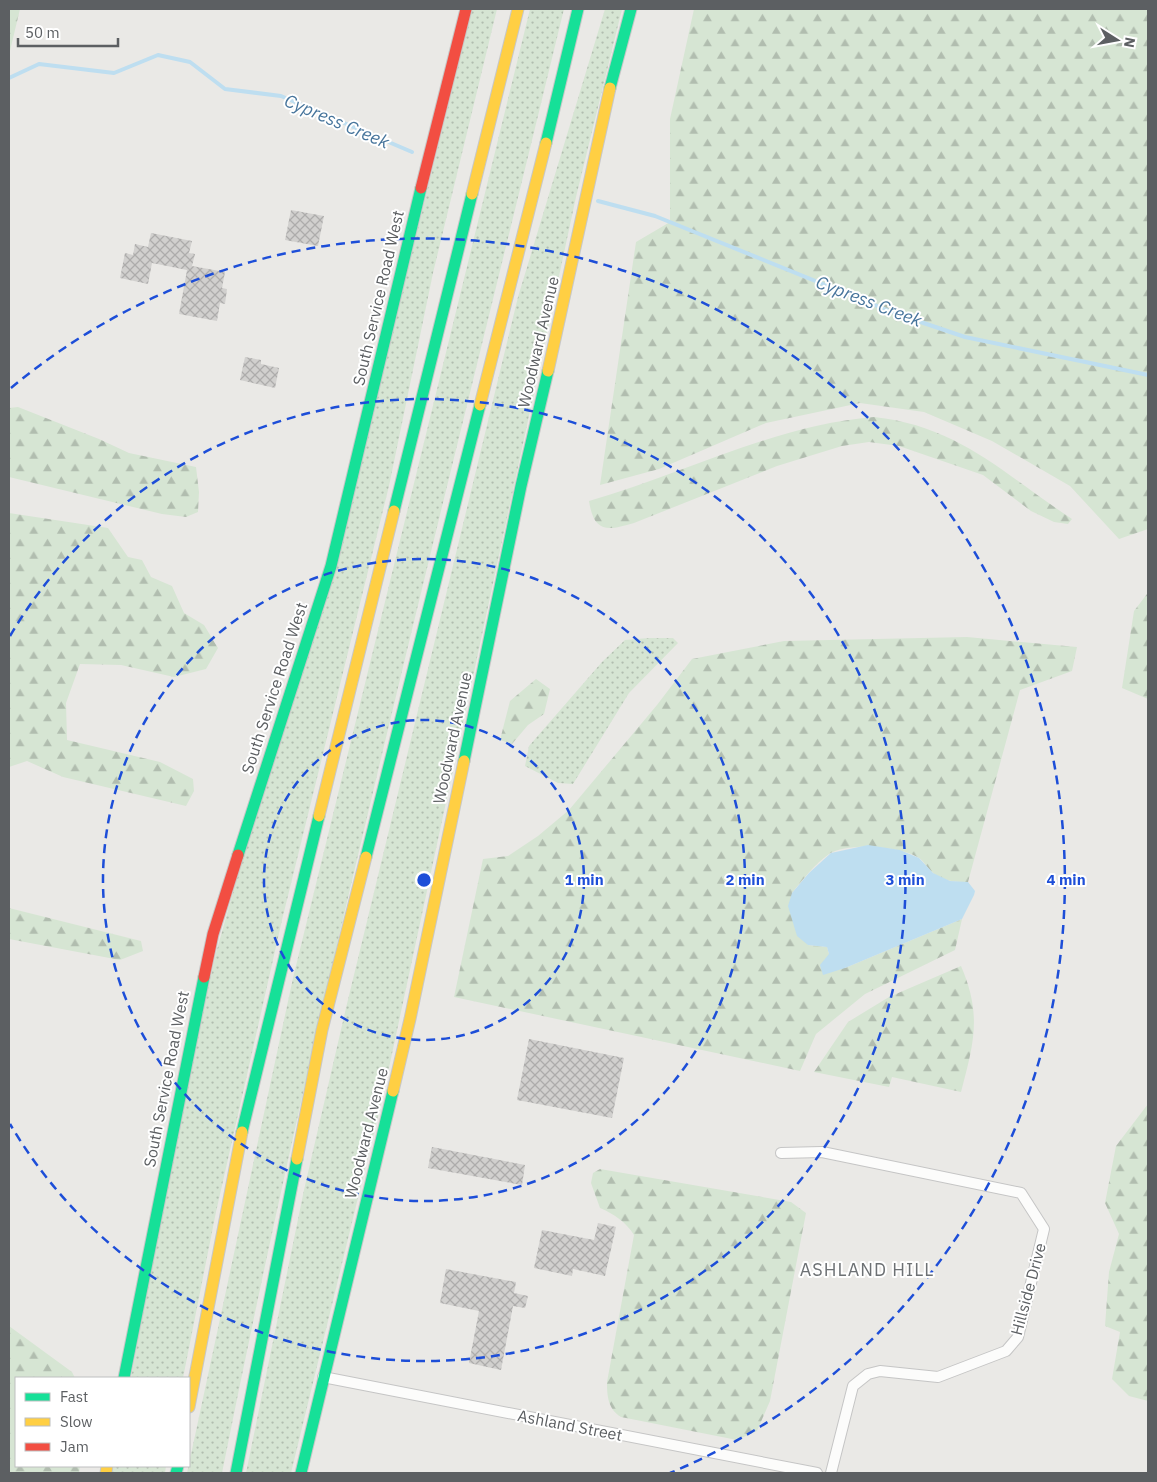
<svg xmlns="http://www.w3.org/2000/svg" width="1157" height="1482" font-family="'IBM Plex Sans',sans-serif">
<defs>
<pattern id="grass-dots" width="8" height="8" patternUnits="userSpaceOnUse" patternTransform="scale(1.25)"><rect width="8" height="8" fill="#d6e5d3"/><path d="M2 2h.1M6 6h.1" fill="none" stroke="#b1bdaf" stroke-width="1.8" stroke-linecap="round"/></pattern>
<pattern id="forest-firs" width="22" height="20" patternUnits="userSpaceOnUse" patternTransform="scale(1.25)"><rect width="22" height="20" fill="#d6e5d3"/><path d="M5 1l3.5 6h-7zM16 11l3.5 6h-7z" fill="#b1bdaf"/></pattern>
<pattern id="building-cross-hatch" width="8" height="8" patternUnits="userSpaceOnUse" patternTransform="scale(1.25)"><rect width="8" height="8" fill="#d1d0ce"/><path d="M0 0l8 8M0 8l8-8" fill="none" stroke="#adacab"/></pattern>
</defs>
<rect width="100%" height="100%" fill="#eae9e6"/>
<path fill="url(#grass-dots)" d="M472,9H497L433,273L389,486L282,920L216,1212L183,1378H131L182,1104L216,953L404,285Z
M530,9H564C446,496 320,982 222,1473H187L293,978Z
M605,9H622L576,197L384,1091L291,1473H246L304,1190L346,1008L518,297Z
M649,638H673L678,643L629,693L573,784L558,783L525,766L529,746L602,662L625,640Z
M114,1466H166L165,1473H112Z"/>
<path fill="url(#forest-firs)" d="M9,9H20L9,55Z
M694,9H1148V529L1119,539L1070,486L992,441L924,412L860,403L766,423L659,469L600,485L636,242L670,222V119Z
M18,407L99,439L129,453L196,467L199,492L198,512L186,517L162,514L9,477V408Z
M874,417C959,426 1005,475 1072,519L1068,524L1054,522L1031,511L983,475L899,446L869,442L842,446L777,466L634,523C607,531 594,533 589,501C684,474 774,425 874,417Z
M9,513L108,528L128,557L142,560L151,577L172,586L184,613L204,625L218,648L206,669L174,677L121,665L80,664L66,703L67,740L160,762L193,779L194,791L186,806L63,777L27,761L9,767Z
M1147,594H1148V699L1122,688L1134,611Z
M967,637L1077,647L1072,671L1020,690L968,882C955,882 941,881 932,872C927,868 924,861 919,858C901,846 847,842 829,854C815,864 803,879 792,893L808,945L827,947L829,954L845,968L962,919L955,950L865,994L816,1034L800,1071L454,997L483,859L508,856L538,836L569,810L657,705L692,659L784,641Z
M536,679L550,689L544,714L528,725L512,744L500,740L510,701Z
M9,908L141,941L143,951L120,960L9,939Z
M961,966C982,1015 974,1042 961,1092L892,1077L889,1087L814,1072L848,1022L889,997Z
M1148,1104V1401L1129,1396L1112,1379L1120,1332L1105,1326L1109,1272L1119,1234L1105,1203L1116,1146Z
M600,1169L791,1202L806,1213L770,1401L757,1431L737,1440L621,1417C608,1409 607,1396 607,1382L634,1235C626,1222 614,1214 600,1208L591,1183L593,1173Z
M9,1326L72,1372L75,1378H16V1466H80L79,1473H9Z"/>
<path fill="#bedef0" d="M868,845L900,850L919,858L933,873L950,881L968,882L975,891L974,895L962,919L845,968L823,975L820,965L829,954L827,947L808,945L797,936L788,906L792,893L809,873L831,853Z"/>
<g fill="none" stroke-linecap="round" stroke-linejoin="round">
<path stroke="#bedef0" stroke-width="4" d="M9,78L39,64L114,73L158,55L190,62L225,89L281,96L412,152
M598,201L655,216L897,314L965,337L1148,375"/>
</g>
<path fill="url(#building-cross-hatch)" d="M291,210L324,216L318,246L285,240Z
M151,233L192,241L189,253L195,254L192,266L225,272L222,288L227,289L225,304L220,303L217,321L179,314L187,270L152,263L148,284L120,278L125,253L133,255L135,244L148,247Z
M245,357L261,360V364L279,368L275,388L240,380Z
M529,1039L624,1058L612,1118L517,1100Z
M432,1147L525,1165L522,1185L428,1168Z
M598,1223L616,1227L605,1276L573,1269L572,1276L534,1268L542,1230L594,1240Z
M446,1269L516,1282L514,1293L528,1296L525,1308L513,1306L501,1370L469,1363L479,1311L440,1303Z"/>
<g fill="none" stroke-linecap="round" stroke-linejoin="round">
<defs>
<path id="street" d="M781,1153L822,1152L1021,1193L1044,1229L1018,1337L1006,1351L938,1377L880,1371L868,1374L853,1386L831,1473
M323,1377L817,1473"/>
<path id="fast" d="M610,88L631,9
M546,143L578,9
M394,511L472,194
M464,761L521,486L548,371
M238,855L331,566L421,188
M366,857L480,405
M242,1132L319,816
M124,1378L204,977
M176,1473L178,1466
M236,1473L297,1159
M301,1473L393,1091"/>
<path id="slow" d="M472,194L518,9
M548,371L610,88
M480,405L546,143
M319,816L394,511
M393,1091L410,1019L464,761
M297,1159L322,1030L366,857
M189,1407L242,1132
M106,1473L107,1466"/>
<path id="jam" d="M421,188L466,9
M204,977L213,934L238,855"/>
</defs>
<use href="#street" stroke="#c5c5c5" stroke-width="12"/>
<use href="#fast" stroke="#c7c7c7" stroke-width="13"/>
<use href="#slow" stroke="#c7c7c7" stroke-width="13"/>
<use href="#jam" stroke="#c7c7c7" stroke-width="13"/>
<use href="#street" stroke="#fcfcfb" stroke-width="10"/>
<use href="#fast" stroke="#16e098" stroke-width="11"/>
<use href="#slow" stroke="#ffcf43" stroke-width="11"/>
<use href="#jam" stroke="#f24e42" stroke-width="11"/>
</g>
<g fill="none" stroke="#1d4ed8" stroke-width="2.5" stroke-dasharray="9 6">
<circle cx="424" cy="880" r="160"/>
<circle cx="424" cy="880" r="321"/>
<path d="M10 636A481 481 0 1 1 10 1124"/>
<path d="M11 388A642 642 0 1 1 670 1473"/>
</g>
<g text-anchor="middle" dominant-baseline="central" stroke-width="4" stroke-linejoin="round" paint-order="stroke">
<g font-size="16" fill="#5c5f62" stroke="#fff">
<text transform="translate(378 298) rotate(-77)">South Service Road West</text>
<text transform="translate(538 342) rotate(-77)">Woodward Avenue</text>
<text transform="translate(274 688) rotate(-72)">South Service Road West</text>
<text transform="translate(452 738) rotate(-78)">Woodward Avenue</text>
<text transform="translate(166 1079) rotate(-79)">South Service Road West</text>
<text transform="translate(366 1133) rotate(-76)">Woodward Avenue</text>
<text transform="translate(1028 1289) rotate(-75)">Hillside Drive</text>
<text transform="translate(570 1425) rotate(11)">Ashland Street</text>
</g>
<g font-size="18" font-style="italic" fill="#47759c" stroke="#fff">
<text transform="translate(337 121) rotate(23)">Cypress Creek</text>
<text transform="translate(869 301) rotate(21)">Cypress Creek</text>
</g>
<g font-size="18" letter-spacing="1" fill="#6d7174" stroke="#fff">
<text x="867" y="1269">ASHLAND HILL</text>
</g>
</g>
<circle cx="424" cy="880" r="8" fill="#1d4ed8" stroke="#fff" stroke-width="2.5"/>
<g font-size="15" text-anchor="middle" font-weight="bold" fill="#1d4ed8" stroke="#fff" stroke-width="4" stroke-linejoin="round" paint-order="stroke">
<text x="584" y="885">1 min</text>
<text x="745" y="885">2 min</text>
<text x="905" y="885">3 min</text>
<text x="1066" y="885">4 min</text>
</g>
<rect width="1157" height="1482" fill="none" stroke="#5c5f62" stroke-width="20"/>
<rect x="15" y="1377" width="175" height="90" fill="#ffffff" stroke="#bebfc0"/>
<rect x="25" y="1393" width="25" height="8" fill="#16e098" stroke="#bebfc0"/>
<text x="60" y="1402" font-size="15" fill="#5c5f62">Fast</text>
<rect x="25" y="1418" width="25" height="8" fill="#ffcf43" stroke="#bebfc0"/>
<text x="60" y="1427" font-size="15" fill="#5c5f62">Slow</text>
<rect x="25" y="1443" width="25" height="8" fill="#f24e42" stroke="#bebfc0"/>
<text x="60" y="1452" font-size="15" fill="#5c5f62">Jam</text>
<g transform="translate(1117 40) rotate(101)" stroke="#ffffff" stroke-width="4" paint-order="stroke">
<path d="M0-4L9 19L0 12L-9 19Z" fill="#5c5f62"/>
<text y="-8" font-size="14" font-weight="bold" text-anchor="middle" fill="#5c5f62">N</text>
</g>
<path d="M18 38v8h100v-8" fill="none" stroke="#5c5f62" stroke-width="2.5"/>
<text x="25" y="38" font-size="15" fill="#5c5f62" stroke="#ffffff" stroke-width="4" paint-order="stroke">50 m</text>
</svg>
